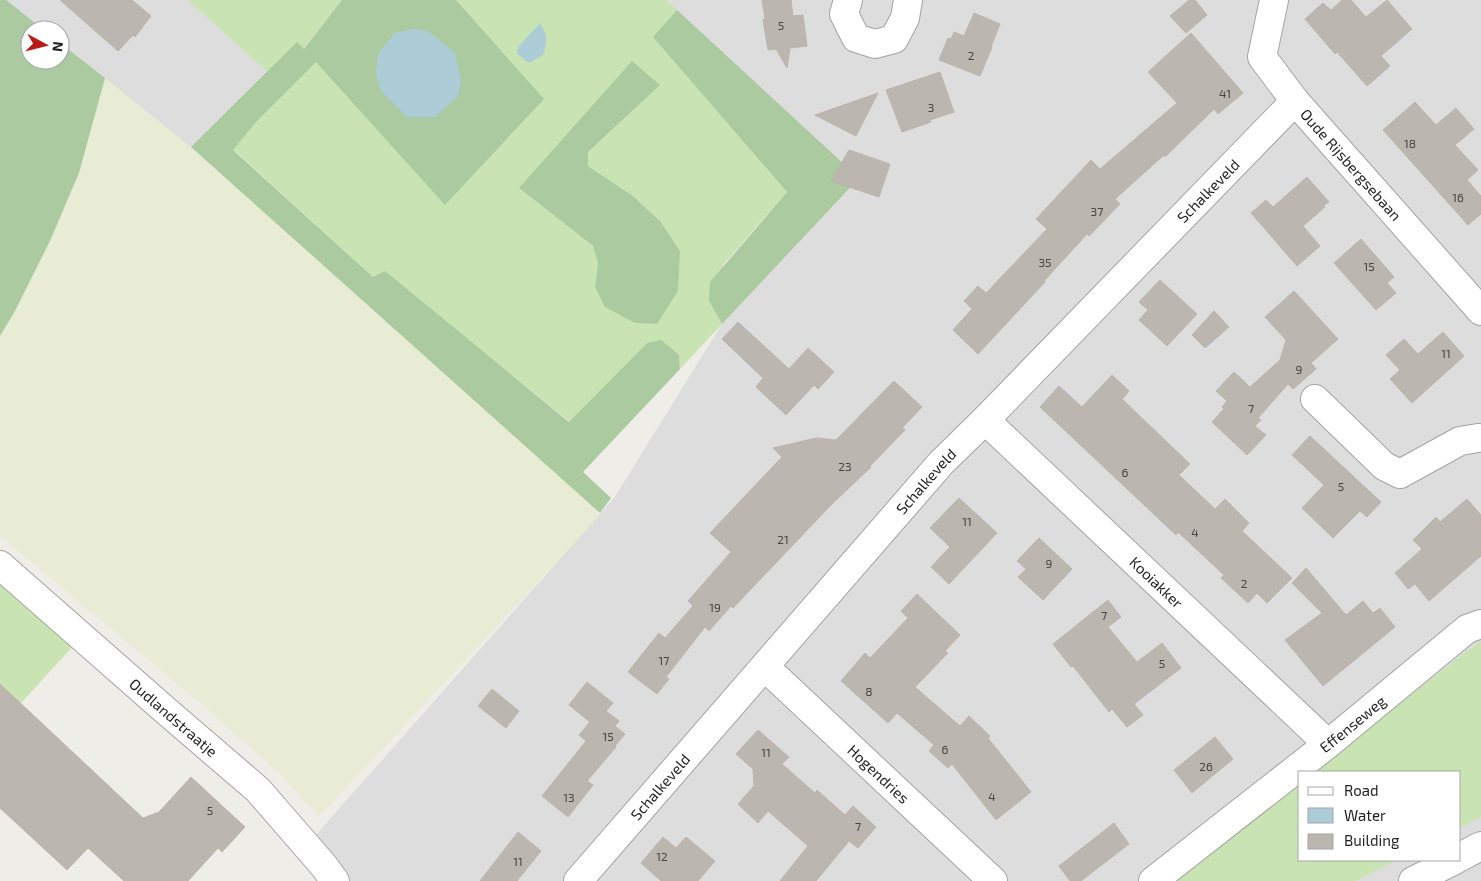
<svg xmlns="http://www.w3.org/2000/svg" width="1481" height="881" font-family="'Exo 2',sans-serif">
<rect width="100%" height="100%" fill="#efede7"/>
<path fill="#ddd" fill-rule="evenodd" d="M0,0H1481V881H331L314,837L614,498L823,161L183,150L60,60V30H30ZM1300,772H1460V860H1300Z"/>
<path fill="#e9ecd4" d="M105,78L191,147L600,513L592,524L319,817L280,774L206,708L0,536V336L15,311L50,241L79,173Z"/>
<path fill="#c9e4b2" fill-rule="evenodd" d="M188,0H342L303,49L297,43L268,72Z
M456,0H667L677,10L653,37L787,192L724,264L709,301L722,324L680,369L679,355L647,343L570,422L481,350L373,277L233,149L257,121L316,61L544,99ZM659,85L588,152V166L633,196L661,222L680,251L595,287L598,263L593,246L519,188Z
M0,576L76,643L0,726Z
M1481,641V817L1460,828V772H1312L1472,647Z
M1300,782V860H1397L1356,881H1174Z"/>
<path fill="#abcaa0" d="M0,0H6L44,30H30V60H60V43L105,78L79,173L50,241L15,311L0,336Z
M342,0H456L544,99L445,205L316,62L257,121L233,150L373,277L385,271L569,422L647,343L661,340L679,355L680,369L583,472L611,498L600,513L191,147L297,42L304,49Z
M677,10L859,178L722,324L709,301L710,282L787,192L653,37Z
M632,61L660,85L588,152V166L633,196L661,222L680,251L678,291L657,324L635,323L605,307L595,287L598,263L593,246L519,188Z"/>
<path fill="#accdd8" d="M540,23C548,37 548,39 543,55L529,63L517,54L518,47Z
M413,29L428,31L455,53L461,80L458,96L435,117H407L381,91L376,74L378,54L395,33Z"/>
<path fill="#bcb6b0" stroke="#bfb4aa" d="M60,0H132L151,16L135,37L133,35L118,51Z
M762,0H791L793,16L803,15L807,46L790,48L787,68L776,49L768,50L763,20L765,19Z
M1189,0H1195L1207,15L1186,33L1170,16Z
M1342,0H1351L1366,17L1387,0L1412,29L1381,56L1390,66L1367,86L1337,52L1335,54L1305,19L1323,3L1331,10Z
M974,13L1000,24L991,47H992L980,76L939,60L948,38L951,39L954,32L964,36Z
M1191,33L1243,93L1218,114L1214,109L1165,157L1164,155L1115,199L1120,204L1089,236L1087,234L1044,281L1045,282L978,354L953,330L972,309L964,301L978,286L986,293L1047,229L1036,219L1091,160L1100,169L1177,103L1148,72Z
M940,72L954,112L930,120L931,122L902,132L886,90Z
M878,93L856,136L815,115Z
M1415,102L1436,125L1456,108L1474,129L1455,145L1478,170L1467,180L1481,196V214L1468,225L1383,130Z
M849,150L890,164L879,197L831,181Z
M1307,177L1329,202L1323,206L1325,207L1303,226L1320,246L1297,266L1251,213L1266,200L1273,207Z
M1361,239L1394,277L1387,283L1396,293L1376,310L1334,263Z
M1160,280L1197,314L1167,346L1139,320L1148,310L1139,302Z
M1294,291L1338,339L1311,363L1316,369L1293,389L1288,384L1258,418L1261,420L1255,426L1266,435L1247,455L1212,422L1224,409L1222,407L1227,401L1216,391L1234,372L1250,387L1280,360L1286,340L1265,317Z
M1214,311L1229,327L1205,348L1192,335Z
M738,322L789,369L808,348L834,372L818,389L814,385L786,415L756,387L763,378L722,339Z
M1443,332L1464,356L1412,403L1390,379L1400,370L1386,355L1404,339L1418,354Z
M1112,375L1129,391L1122,399L1190,464L1179,475L1215,509L1225,499L1249,523L1242,531L1292,578L1267,603L1257,593L1248,603L1221,578L1224,575L1178,532L1176,535L1040,407L1059,386L1082,407Z
M894,381L922,407L902,428L905,430L870,466L871,467L832,504L733,608L731,606L709,631L705,627L666,677L669,679L657,694L628,672L659,633L665,638L693,606L688,601L731,552L710,533L782,457L773,448L816,438L836,440Z
M1310,436L1381,502L1367,517L1360,511L1333,538L1302,508L1324,485L1292,455Z
M959,498L997,533L949,584L931,567L950,547L930,528Z
M1467,499L1481,515V556L1429,601L1415,584L1408,589L1395,573L1422,549L1413,540L1436,517L1440,522Z
M1039,538L1072,569L1043,600L1018,577L1026,569L1017,561Z
M1306,568L1346,615L1363,601L1373,613L1380,608L1395,627L1323,686L1285,640L1322,613L1292,583Z
M917,594L960,635L945,651L948,653L915,687L960,726L969,716L990,736L988,738L1031,792L996,820L952,764L948,768L929,751L934,745L897,713L888,723L841,681L865,653L870,658L908,618L901,611Z
M1108,600L1121,617L1108,627L1137,662L1162,643L1181,668L1134,704L1143,715L1127,727L1112,709L1109,712L1073,666L1071,667L1053,644Z
M587,682L613,703L606,711L619,721L615,726L625,734L615,746L616,747L587,781L593,785L568,817L542,796L586,741L579,735L590,722L569,705Z
M0,684L143,818L159,812L191,777L245,827L222,852L218,848L188,881H124L88,848L67,870L0,808Z
M492,689L519,711L506,728L478,706Z
M758,730L789,757L782,764L815,793L817,790L845,815L853,806L876,827L858,848L849,841L816,881H780L808,846L768,811L758,823L738,804L754,786L753,769L736,754Z
M1215,737L1233,759L1192,793L1174,770Z
M1114,823L1129,844L1081,881H1070L1059,866Z
M518,832L541,851L517,881H480Z
M663,837L676,848L686,837L715,861L698,881H661L641,863Z"/>
<g fill="none" stroke-linecap="round" stroke-linejoin="round">
<defs>
<g id="street">
<path d="M848,0L844,14L856,38L875,44L894,39L905,18L908,0"/>
<path id="s1" d="M1274,0L1262,57L1295,101L1481,311"/>
<path d="M1315,399L1384,466L1400,474L1460,441L1478,438"/>
<path id="s2" d="M985,420L1328,744"/>
<path id="s3" d="M0,565L165,710L258,790L324,866L335,881"/>
<path id="s4" d="M765,667L993,881"/>
<path d="M1460,857L1481,846"/>
<path id="s5" d="M578,881L941,463L985,420L1295,101"/>
<path id="s6" d="M1153,881L1328,744L1467,629L1481,624"/>
<path d="M1413,881L1455,860"/>
</g>
</defs>
<use href="#street" stroke="#a3a3a3" stroke-width="30"/>
<use href="#street" stroke="#fff" stroke-width="28"/>
</g>
<g text-anchor="middle" dominant-baseline="central" stroke-width="4" stroke-linejoin="round" paint-order="stroke">
<g font-size="12" fill="#464543">
<text x="781" y="25">5</text>
<text x="971" y="55">2</text>
<text x="1225" y="93">41</text>
<text x="931" y="107">3</text>
<text x="1410" y="143">18</text>
<text x="1458" y="197">16</text>
<text x="1097" y="211">37</text>
<text x="1045" y="262">35</text>
<text x="1369" y="266">15</text>
<text x="1446" y="353">11</text>
<text x="1299" y="369">9</text>
<text x="1251" y="408">7</text>
<text x="845" y="466">23</text>
<text x="1125" y="472">6</text>
<text x="1341" y="486">5</text>
<text x="967" y="521">11</text>
<text x="1195" y="532">4</text>
<text x="783" y="539">21</text>
<text x="1049" y="563">9</text>
<text x="1244" y="583">2</text>
<text x="715" y="607">19</text>
<text x="1104" y="615">7</text>
<text x="664" y="660">17</text>
<text x="1162" y="663">5</text>
<text x="869" y="691">8</text>
<text x="608" y="736">15</text>
<text x="945" y="749">6</text>
<text x="766" y="752">11</text>
<text x="1206" y="766">26</text>
<text x="992" y="796">4</text>
<text x="569" y="797">13</text>
<text x="210" y="810">5</text>
<text x="858" y="826">7</text>
<text x="662" y="856">12</text>
<text x="518" y="861">11</text>
</g>
<g font-size="15" fill="#1f1f1f" stroke="#fff">
<text stroke="none"><textPath href="#s1" startOffset="198">Oude Rijsbergsebaan</textPath></text>
<text stroke="none"><textPath href="#s5" startOffset="935">Schalkeveld</textPath></text>
<text stroke="none"><textPath href="#s5" startOffset="530">Schalkeveld</textPath></text>
<text stroke="none"><textPath href="#s2" startOffset="236">Kooiakker</textPath></text>
<text stroke="none"><textPath href="#s3" startOffset="231">Oudlandstraatje</textPath></text>
<text stroke="none"><textPath href="#s6" startOffset="254">Effenseweg</textPath></text>
<text stroke="none"><textPath href="#s4" startOffset="156">Hogendries</textPath></text>
<text stroke="none"><textPath href="#s5" startOffset="125">Schalkeveld</textPath></text>
</g>
</g>
<rect x="1298" y="771" width="162" height="90" fill="#ffffff" stroke="#a5a5a5"/>
<rect x="1308" y="787" width="25" height="8" fill="#ffffff" stroke="#a5a5a5"/>
<text x="1344" y="796" font-size="15" fill="#1f1f1f">Road</text>
<rect x="1308" y="808" width="25" height="15" fill="#accdd8" stroke="#a5a5a5"/>
<text x="1344" y="821" font-size="15" fill="#1f1f1f">Water</text>
<rect x="1308" y="834" width="25" height="15" fill="#bcb6b0" stroke="#a5a5a5"/>
<text x="1344" y="846" font-size="15" fill="#1f1f1f">Building</text>
<g transform="translate(45 45) rotate(97)"><circle r="24" fill="#ffffff" stroke="#a5a5a5"/>
<path d="M0-4L9 19L0 12L-9 19Z" fill="#bb1a14"/>
<text y="-8" font-size="14" font-weight="bold" text-anchor="middle" fill="#1f1f1f">N</text>
</g>
</svg>
